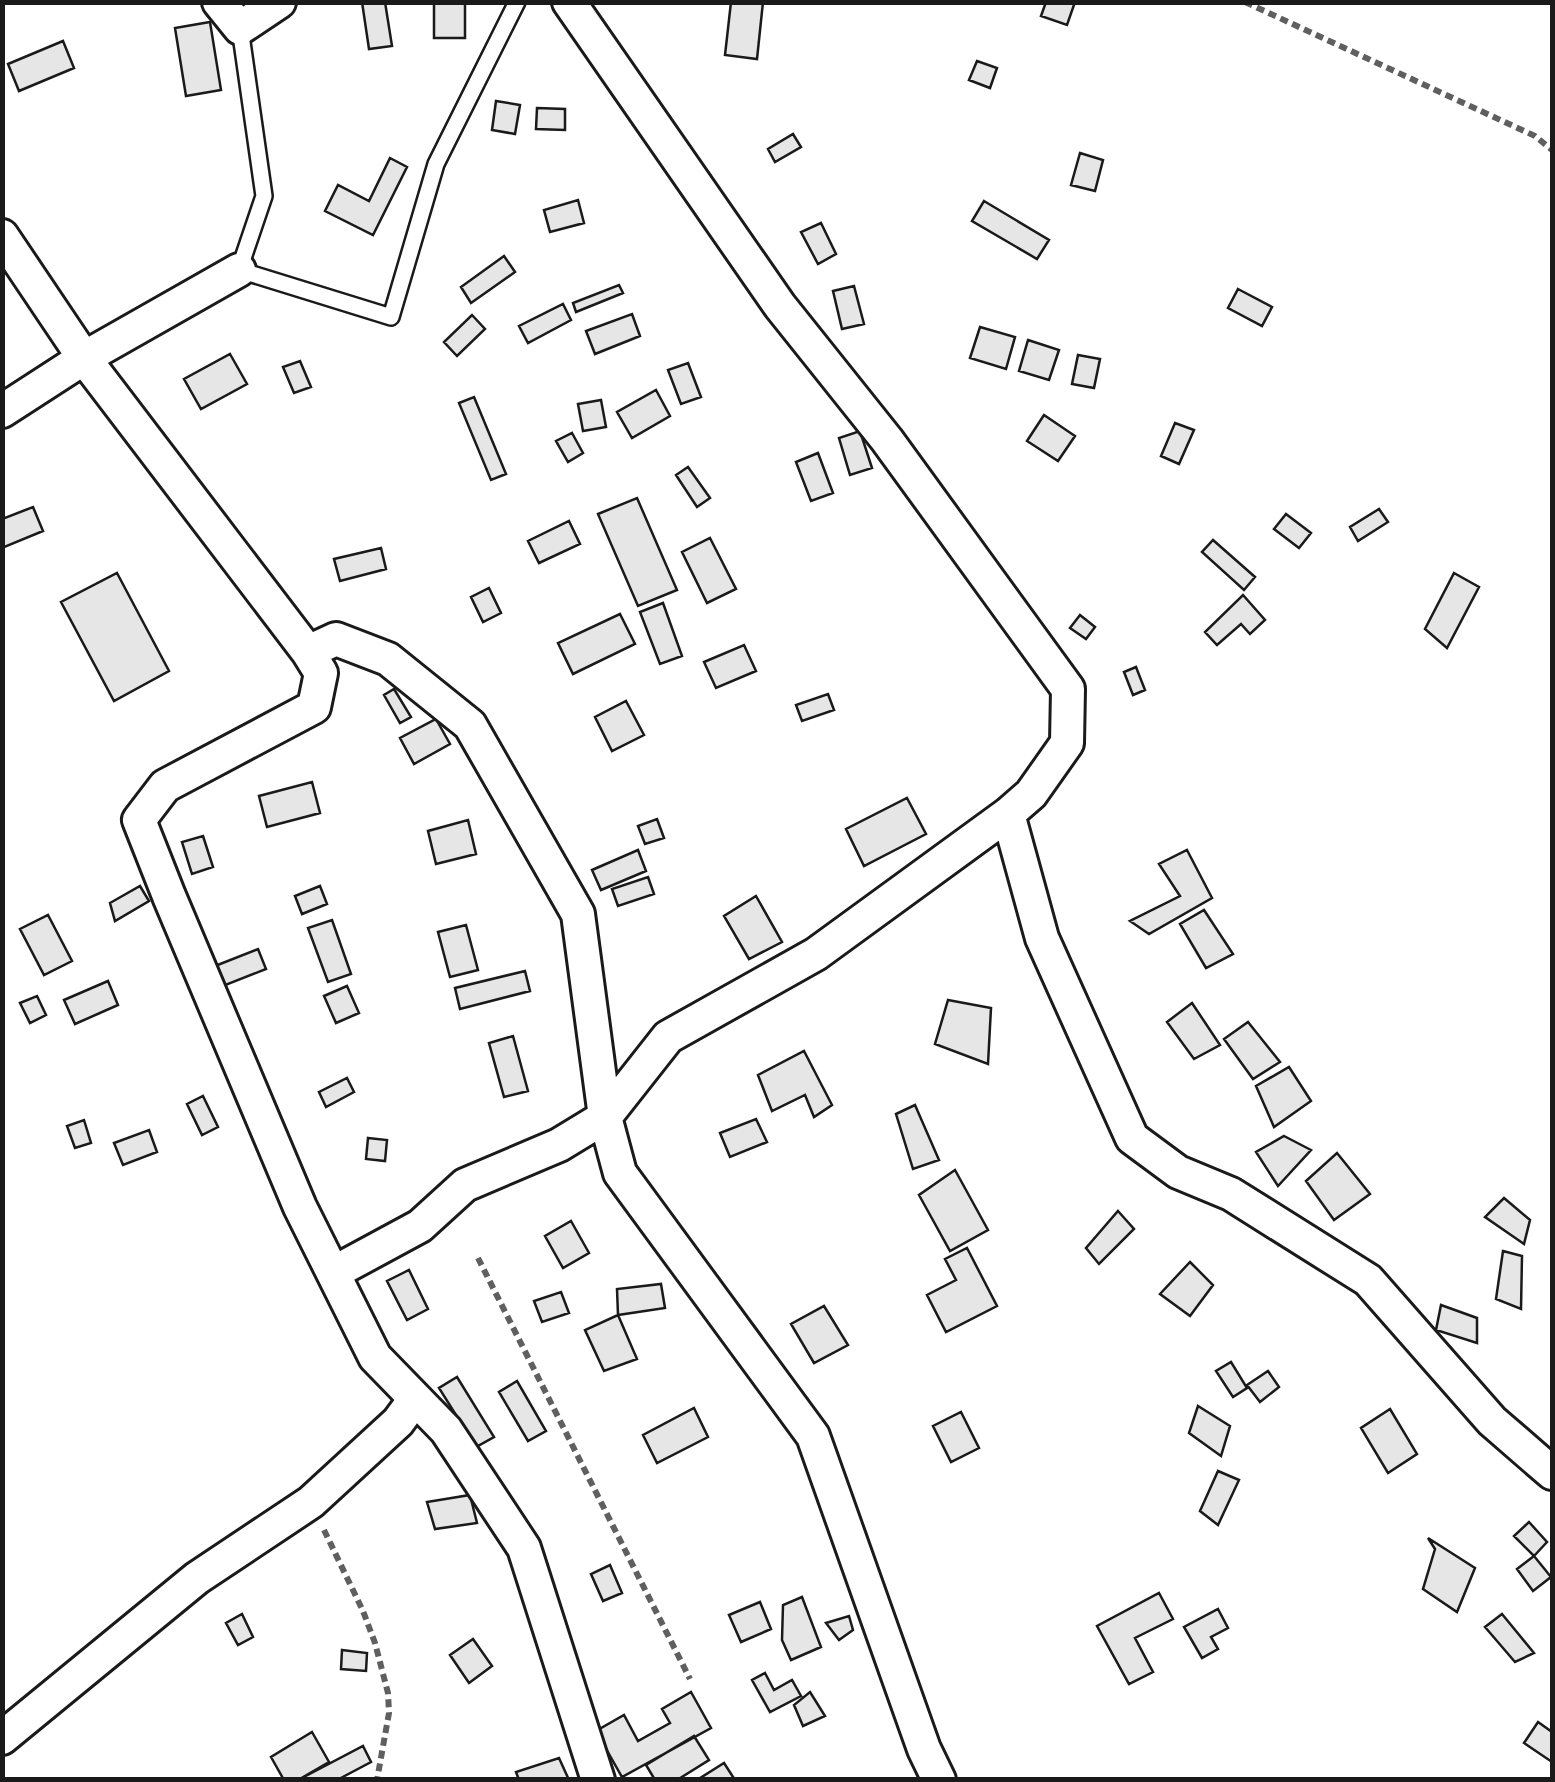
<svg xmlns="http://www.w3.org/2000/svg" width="1555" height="1782" font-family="Helvetica,sans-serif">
<rect width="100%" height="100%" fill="#fff"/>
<path fill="#e6e6e6" stroke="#1a1a1a" stroke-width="2.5" d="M362,2H385L392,46L369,49Z
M434,2H465V38H434Z
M731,2H763L757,59L725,55Z
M1046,2H1075L1067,25L1041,16Z
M210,22L221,90L186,96L175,28Z
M63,41L74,68L19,91L8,64Z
M977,61L997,68L990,88L969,80Z
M496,101L520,105L515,134L492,130Z
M537,108L565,109V130L536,129Z
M793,134L801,147L775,162L768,149Z
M1080,153L1103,160L1095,191L1071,185Z
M390,158L407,167L373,235L325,211L338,185L369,201Z
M578,200L584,223L550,232L544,210Z
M984,201L1049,240L1037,259L972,221Z
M821,223L836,254L818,264L801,232Z
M504,256L515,272L471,303L461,287Z
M619,285L623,293L576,312L573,303Z
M854,286L864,324L842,329L833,291Z
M1238,289L1272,307L1262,326L1228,308Z
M563,304L571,320L528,343L519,326Z
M632,314L640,336L595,354L586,331Z
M472,315L485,329L457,356L444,342Z
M980,327L1015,337L1006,369L970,358Z
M1028,340L1059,350L1049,380L1019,371Z
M230,354L247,384L201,409L184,379Z
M1078,355L1100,359L1094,388L1072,384Z
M300,361L311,387L294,393L283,367Z
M688,363L701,397L681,404L668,370Z
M656,390L670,416L632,438L617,412Z
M474,397L506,474L491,480L459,403Z
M601,400L606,427L583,431L578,404Z
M1044,415L1075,436L1058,461L1027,441Z
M1175,423L1194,430L1179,464L1161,456Z
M860,431L872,468L850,475L839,438Z
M572,433L583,453L568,462L556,441Z
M818,453L833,493L811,501L796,462Z
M688,467L710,498L697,507L676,475Z
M637,498L677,590L638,606L598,514Z
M33,507L43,531L2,548V519Z
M1379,509L1388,522L1358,541L1350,527Z
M1286,514L1311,533L1299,548L1274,529Z
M569,521L580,544L539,563L528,541Z
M710,538L736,589L707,603L682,552Z
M1213,540L1255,577L1244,590L1202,552Z
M381,548L386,569L340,581L334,559Z
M117,573L169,671L114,701L61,602Z
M1454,573L1479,587L1447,648L1425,629Z
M489,588L501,613L483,622L471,597Z
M1243,595L1265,620L1250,634L1241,624L1217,645L1205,632Z
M663,603L682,656L660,664L640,612Z
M620,614L635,644L573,674L558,643Z
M1080,615L1095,627L1086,639L1070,628Z
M744,645L756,671L716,688L704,662Z
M1136,667L1145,690L1133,695L1124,672Z
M394,689L411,717L400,723L384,695Z
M828,694L834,710L802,721L796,705Z
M626,701L644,735L612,751L595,717Z
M436,719L450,744L414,764L400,738Z
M312,782L320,813L267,827L259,796Z
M907,798L926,834L864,866L846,829Z
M657,819L664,838L645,844L638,826Z
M468,820L476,854L436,864L428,831Z
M203,836L213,867L192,874L182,842Z
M638,850L646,871L601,890L592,870Z
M1187,850L1212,898L1149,934L1130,921L1180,896L1159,864Z
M648,877L654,894L618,906L612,889Z
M140,886L149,901L115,921L110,903Z
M320,886L327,904L302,914L295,896Z
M756,896L782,942L749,959L724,916Z
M1204,910L1233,954L1206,968L1180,924Z
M48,915L72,961L44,975L20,929Z
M332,920L351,974L328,982L308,928Z
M466,925L478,970L450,977L438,932Z
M258,949L266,969L223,986L215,966Z
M525,971L530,991L460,1009L455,988Z
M108,981L118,1005L75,1024L64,1000Z
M347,986L359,1013L336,1023L324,996Z
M37,996L46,1015L30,1023L20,1003Z
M948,1000L991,1008L988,1064L935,1044Z
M1192,1003L1220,1045L1194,1059L1167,1022Z
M1248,1022L1280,1062L1253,1079L1224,1039Z
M513,1036L528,1091L504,1097L489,1043Z
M804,1051L832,1105L814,1117L805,1095L772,1111L758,1075Z
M1289,1067L1311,1101L1274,1127L1256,1086Z
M347,1078L354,1092L326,1107L319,1092Z
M203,1096L218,1127L202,1135L187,1104Z
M915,1105L939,1160L913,1169L896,1114Z
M756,1119L767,1142L730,1157L720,1133Z
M84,1120L91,1143L75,1148L67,1126Z
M149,1130L157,1152L123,1165L114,1143Z
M1284,1136L1311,1150L1278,1186L1256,1152Z
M368,1138L387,1140L385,1161L366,1159Z
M1337,1153L1370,1194L1334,1220L1306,1181Z
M955,1170L988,1230L950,1251L919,1195Z
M1504,1198L1530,1220L1524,1244L1485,1217Z
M1118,1211L1134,1229L1099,1264L1086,1248Z
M571,1221L589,1253L563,1268L545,1236Z
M967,1248L997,1306L946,1332L927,1295L956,1280L945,1259Z
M1503,1251L1522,1256L1521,1309L1496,1299Z
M1190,1262L1213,1285L1190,1316L1160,1294Z
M409,1270L428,1309L407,1320L387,1281Z
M661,1284L665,1308L618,1315L617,1289Z
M561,1292L569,1313L542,1322L534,1301Z
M1441,1305L1477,1318V1343L1436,1330Z
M824,1306L848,1345L814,1363L791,1324Z
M618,1315L637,1359L604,1371L585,1330Z
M1231,1362L1247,1388L1233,1397L1216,1371Z
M1268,1371L1279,1387L1260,1402L1247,1385Z
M457,1377L494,1437L476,1447L439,1388Z
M517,1381L546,1431L528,1441L499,1392Z
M1198,1406L1230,1426L1221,1456L1189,1433Z
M694,1408L708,1437L657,1463L643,1435Z
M1390,1409L1417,1454L1388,1473L1361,1428Z
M961,1412L979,1448L951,1462L933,1426Z
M1218,1471L1239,1480L1218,1525L1200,1511Z
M470,1495L477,1523L435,1529L427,1502Z
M1529,1522L1547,1542L1534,1556L1514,1536Z
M1428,1538L1475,1568L1457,1612L1423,1589L1435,1549Z
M1534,1556L1551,1577L1533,1591L1517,1569Z
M610,1565L622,1593L603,1601L591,1574Z
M1159,1593L1173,1619L1135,1638L1153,1672L1129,1684L1097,1626Z
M802,1597L821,1647L791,1660L782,1640L783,1605Z
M760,1602L771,1629L741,1642L729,1615Z
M1218,1609L1228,1628L1211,1637L1218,1649L1202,1658L1184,1627Z
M242,1614L253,1637L238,1645L226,1623Z
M1502,1614L1534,1653L1515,1662L1485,1627Z
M849,1616L853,1630L839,1640L826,1623Z
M473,1639L492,1666L469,1683L450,1655Z
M342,1650L367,1653L366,1671L341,1669Z
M765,1673L774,1690L792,1680L801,1696L770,1712L752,1680Z
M691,1692L711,1728L622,1777L596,1731L624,1715L638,1741L670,1723L662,1709Z
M810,1692L825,1716L803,1726L794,1705Z
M1538,1722L1552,1732V1762L1524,1743Z
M312,1732L329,1762L298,1780H284L271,1757Z
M694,1736L709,1760L677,1780H655L646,1765Z
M363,1746L371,1762L337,1780H298Z
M559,1758L569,1780H519L516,1772Z
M724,1763L735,1780H697Z"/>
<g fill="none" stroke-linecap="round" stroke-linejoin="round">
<defs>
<path id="service" d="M240,28L264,196L239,270L391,317L436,164L517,2"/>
<path id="minor" d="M219,2L240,28L279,2
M2,236L84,358L308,652L321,673L314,707L165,786L139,820L169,896L300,1207L375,1357L446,1430L524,1548L598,1780
M2,411L84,358L239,270
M308,652L336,639L388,659L470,725L578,914L605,1117L620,1173L813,1436L924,1749L939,1780
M1008,814L1042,938L1132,1138L1178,1172L1231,1194L1368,1280L1492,1421L1552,1473
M333,1273L420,1226L465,1185L559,1145L605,1117L668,1037L816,954L1008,814L1031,794L1067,743L1068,689L887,440L780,306L569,2
M2,1738L197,1578L311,1502L398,1422L415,1399"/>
</defs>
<use href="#service" stroke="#1a1a1a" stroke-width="20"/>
<use href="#minor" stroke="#1a1a1a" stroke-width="38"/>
<path stroke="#5f5f5f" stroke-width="6" stroke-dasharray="8 5" stroke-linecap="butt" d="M1245,2L1535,136L1552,150
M478,1258L690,1679
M324,1530L363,1611L375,1643L388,1693L389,1713L377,1780"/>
<use href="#service" stroke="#fff" stroke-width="15"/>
<use href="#minor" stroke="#fff" stroke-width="32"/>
</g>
<rect width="1555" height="1782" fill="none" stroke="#1a1a1a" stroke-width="10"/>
</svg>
